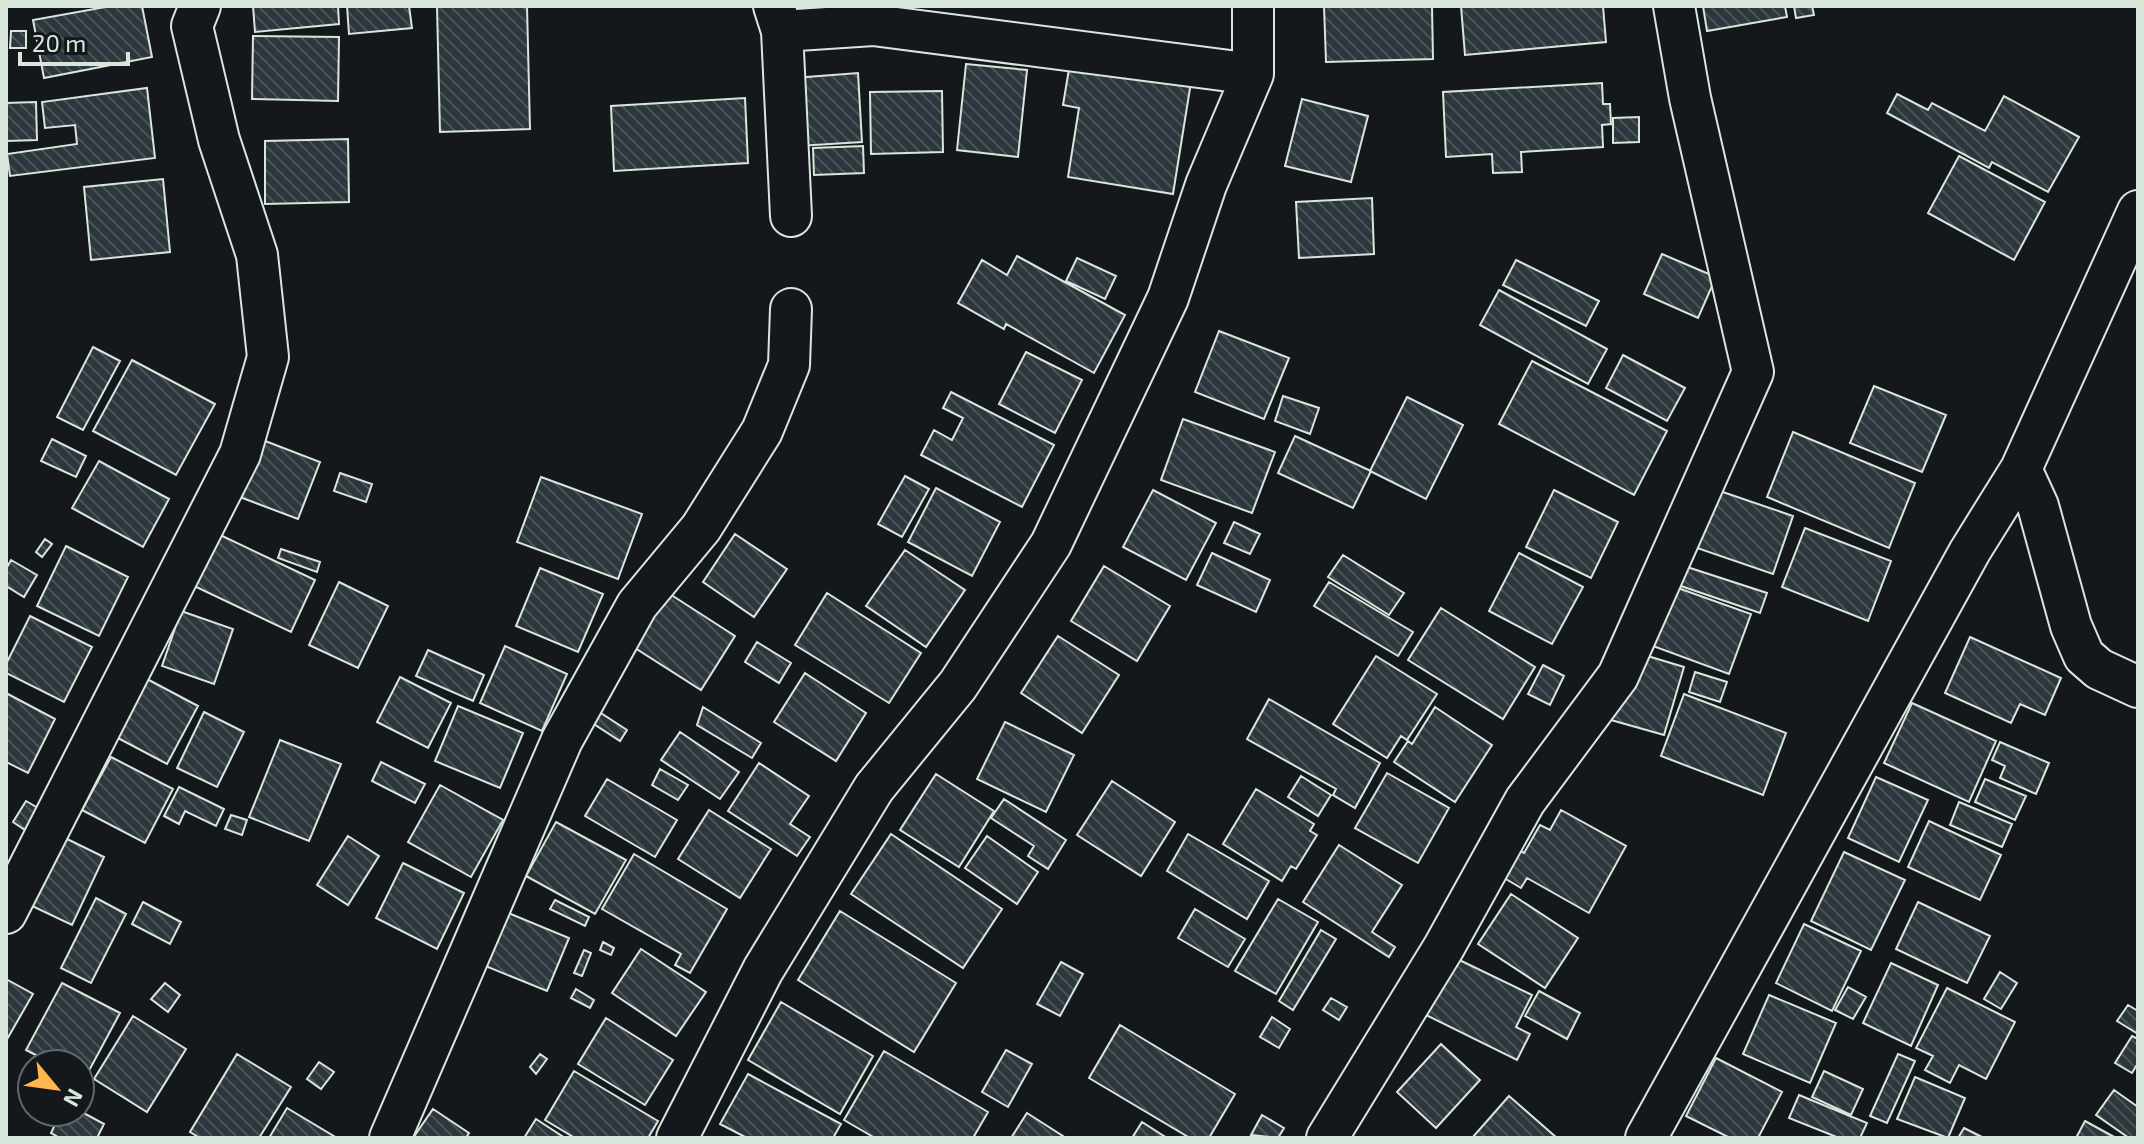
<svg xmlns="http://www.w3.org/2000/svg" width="2144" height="1144" font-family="'Exo 2',sans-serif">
<defs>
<pattern id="building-back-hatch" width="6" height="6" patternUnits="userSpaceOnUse" patternTransform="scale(2)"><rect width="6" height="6" fill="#2c363c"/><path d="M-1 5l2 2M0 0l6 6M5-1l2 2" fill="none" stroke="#4a5358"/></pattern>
</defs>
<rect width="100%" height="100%" fill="#14181c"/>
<path fill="url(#building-back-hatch)" stroke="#d8e6dc" stroke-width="2" d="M111,6H142L152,57L44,78L33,20Z
M253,6H338L339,24L255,32Z
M347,6H409L412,28L349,34Z
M437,6H527L530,129L440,132Z
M1324,6H1432L1433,59L1326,62Z
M1461,6H1603L1606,42L1465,55Z
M1703,6H1785L1787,17L1707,31Z
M1794,6H1812L1814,15L1796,18Z
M11,31H26V48H10Z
M253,36L339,37L338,101L252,99Z
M1070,63L1191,82L1173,194L1068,177L1079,108L1063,105Z
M966,64L1027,70L1018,157L957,150Z
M858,73L862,142L798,146L794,78Z
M1602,83L1603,104H1610L1611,124L1602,125L1603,147L1521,152L1522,172L1493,173L1492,154L1446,157L1443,92Z
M147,88L155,158L10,176L7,154L77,144L75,125L45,128L42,102Z
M942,91L943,152L871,154L870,92Z
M1897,94L1928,110L1932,103L1985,131L2004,96L2079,137L2048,192L1992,162L1989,168L1887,113Z
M745,98L748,163L614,171L611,106Z
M1302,99L1368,116L1351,182L1285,166Z
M36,102L37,140L7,141L6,103Z
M1639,117V142L1613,143V118Z
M348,139L349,202L265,204V141Z
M863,146L864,173L814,175L813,148Z
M1959,156L2045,202L2014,260L1928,213Z
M163,179L170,252L91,260L84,187Z
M1372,198L1374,254L1299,258L1296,202Z
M1662,254L1716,277L1698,318L1644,294Z
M1017,256L1125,315L1094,373L1006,324L1004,329L958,303L982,260L1007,275Z
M1077,258L1116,276L1105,299L1066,281Z
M1516,260L1599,301L1586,326L1503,285Z
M1499,290L1607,349L1588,384L1480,325Z
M1219,331L1289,358L1264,419L1195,392Z
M93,347L120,361L83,430L57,417Z
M1026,352L1082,380L1055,433L999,404Z
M1623,355L1685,388L1667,421L1606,388Z
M132,360L215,404L176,475L93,431Z
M1532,361L1667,431L1634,495L1499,424Z
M1874,386L1946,415L1922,472L1850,443Z
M951,392L1054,445L1022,507L921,455L934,430L952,440L963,418L943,408Z
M1283,396L1319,408L1310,434L1275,421Z
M1407,397L1463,425L1426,499L1370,471Z
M1183,419L1275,452L1252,513L1161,480Z
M1793,432L1915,483L1889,548L1767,497Z
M1295,436L1371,471L1353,508L1278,473Z
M52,439L86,456L76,477L41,461Z
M260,439L320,462L298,519L237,496Z
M99,461L169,499L143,547L72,508Z
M340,473L372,484L366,502L334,491Z
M905,476L929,489L902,537L878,524Z
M541,477L642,514L618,579L517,542Z
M936,488L1000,522L972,576L908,542Z
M1714,489L1793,516L1773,574L1694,547Z
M1153,490L1216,523L1186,580L1123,547Z
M1554,490L1618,522L1591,578L1526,547Z
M1234,522L1260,534L1250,554L1224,543Z
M1805,528L1891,561L1868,621L1782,587Z
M216,533L315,580L291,632L192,585Z
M735,534L787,569L754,617L703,582Z
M45,539L52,544L42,557L36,552Z
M66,546L128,577L99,636L37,606Z
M281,549L320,562L317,572L278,558Z
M905,550L965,590L926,647L866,606Z
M1212,553L1270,580L1256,612L1197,585Z
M1519,553L1583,587L1552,644L1489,611Z
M1343,555L1404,593L1389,615L1328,577Z
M11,560L37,575L24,597L6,586V569Z
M1104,566L1170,606L1137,661L1071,621Z
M1684,566L1767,593L1760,613L1678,585Z
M540,568L603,594L578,652L516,626Z
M339,582L388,606L358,668L309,645Z
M1329,582L1413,632L1398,656L1314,606Z
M1664,583L1751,614L1729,674L1642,642Z
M659,587L735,636L701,690L624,641Z
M827,593L921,653L889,703L795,645Z
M1441,608L1535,667L1503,719L1408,660Z
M181,611L233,629L214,684L162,666Z
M30,616L92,647L64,702L6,673V664Z
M1058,636L1119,675L1082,733L1021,693Z
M1970,637L2061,678L2045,715L2020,704L2011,723L1945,693Z
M757,642L791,663L779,683L745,662Z
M505,646L567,674L542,731L480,703Z
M428,650L484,675L473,701L416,676Z
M1631,651L1684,667L1664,735L1611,720Z
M1376,656L1437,694L1407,740L1401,736L1387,758L1333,724Z
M1543,665L1564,676L1550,705L1528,694Z
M1695,672L1727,682L1720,702L1689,692Z
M805,673L866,713L836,761L774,722Z
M400,677L451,703L428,748L377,722Z
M147,679L198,706L167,764L116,737Z
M6,693L55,719L28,773L6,762Z
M1684,694L1786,733L1763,795L1661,756Z
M1269,699L1380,763L1355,808L1333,795L1336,789L1247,739Z
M1912,703L1996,741L1969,802L1884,763Z
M458,706L523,733L500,788L435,761Z
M590,706L627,730L620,741L583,717Z
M703,707L761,743L752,758L697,725Z
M1435,707L1492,745L1455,802L1394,762L1408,741L1412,744Z
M204,712L244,732L217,787L177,768Z
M1005,722L1074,755L1046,812L977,779Z
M680,732L739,772L720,799L661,760Z
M280,740L341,764L309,841L249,817Z
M2000,742L2049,763L2036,794L2000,778L2005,766L1992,760Z
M111,757L173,789L145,843L82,810Z
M381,762L425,784L415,803L372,781Z
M759,763L809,796L790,824L810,837L797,856L728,811Z
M660,769L688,785L678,800L652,785Z
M1387,773L1449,808L1418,863L1355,828Z
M936,774L994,811L959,867L900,830Z
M1301,776L1331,795L1318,816L1288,797Z
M1876,777L1928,800L1899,862L1848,838Z
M607,779L677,820L655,857L585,816Z
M1985,779L2026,796L2015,820L1975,802Z
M1112,781L1175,822L1141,876L1077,835Z
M440,785L503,820L471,877L408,842Z
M179,787L224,809L216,826L185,811L179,824L164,816Z
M1256,789L1314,824L1310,831L1317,835L1296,869L1291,866L1282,881L1223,844Z
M1004,799L1066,840L1048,869L1028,856L1034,846L991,818Z
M26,801L38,808L25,830L13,822Z
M1959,802L2012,824L2002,847L1950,825Z
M709,810L771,849L740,898L678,859Z
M1561,810L1626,846L1589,913L1527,878L1521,888L1494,872L1509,845L1524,853L1540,825L1550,830Z
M231,815L247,820L242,835L225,829Z
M1929,821L2001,855L1980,900L1908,867Z
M556,822L626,860L595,914L526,876Z
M891,834L1002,909L963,968L851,894Z
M1188,834L1269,881L1247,919L1167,871Z
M348,836L379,856L348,905L317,885Z
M987,836L1038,872L1017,904L965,868Z
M63,837L104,857L72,925L30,905Z
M1339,845L1402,885L1372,932L1395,947L1389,957L1303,902Z
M1844,852L1905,880L1871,950L1811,921Z
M634,854L727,909L690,973L675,965L681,954L602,909Z
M403,863L464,893L437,949L376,918Z
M1511,894L1578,938L1545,988L1478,944Z
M96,898L126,914L91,983L61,968Z
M1278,899L1318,922L1276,994L1235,971Z
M555,900L589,917L585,926L550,909Z
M143,902L181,922L170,944L132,924Z
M1918,902L1990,936L1967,983L1896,949Z
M1195,909L1245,939L1228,967L1178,938Z
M840,911L956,983L914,1052L798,980Z
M506,912L569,938L547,991L483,965Z
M1804,924L1861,951L1832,1011L1776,983Z
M1321,930L1336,939L1293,1010L1279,1001Z
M603,942L614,948L611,955L600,950Z
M641,949L706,992L676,1036L612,993Z
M584,950L591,953L582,976L574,973Z
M1449,955L1532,995L1516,1027L1530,1034L1517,1060L1420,1012Z
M1061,962L1083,974L1060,1016L1037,1004Z
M1891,963L1938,985L1911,1046L1863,1023Z
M2000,972L2017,983L2001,1009L1984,999Z
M6,979L33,994L6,1041Z
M62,983L120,1013L84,1080L80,1078V1064H53L26,1050Z
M165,983L180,995L168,1012L151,999Z
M1848,987L1866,997L1853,1019L1835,1010Z
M1947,988L2015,1022L1986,1079L1959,1065L1950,1083L1925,1070L1933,1056L1916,1048Z
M576,989L594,1000L590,1008L571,998Z
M1539,991L1580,1013L1567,1039L1525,1016Z
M1769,995L1836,1023L1810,1083L1743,1054Z
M1331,998L1347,1007L1339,1020L1323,1010Z
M781,1002L873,1056L840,1114L748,1060Z
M2128,1005L2138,1011V1034L2117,1021Z
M133,1016L186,1049L147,1112L94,1079Z
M1272,1017L1290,1029L1279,1048L1260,1037Z
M606,1018L673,1060L645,1105L578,1064Z
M1120,1025L1235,1094L1209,1138H1190L1089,1078Z
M2132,1036L2138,1039V1063L2132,1073L2115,1063Z
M1441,1044L1480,1080L1436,1128L1397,1092Z
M1006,1050L1032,1064L1008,1107L982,1092Z
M884,1051L988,1112L973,1138H875L844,1120Z
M237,1054L291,1087L259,1138H200L190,1132Z
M540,1054L547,1059L536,1074L530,1067Z
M1898,1054L1915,1061L1887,1123L1870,1116Z
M1716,1058L1782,1092L1758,1138H1730L1686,1116Z
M319,1062L334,1072L321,1089L307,1079Z
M574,1071L658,1121L648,1138H575L545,1120Z
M1824,1071L1863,1089L1851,1115L1812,1097Z
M748,1074L841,1124L833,1138H747L720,1124Z
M1915,1077L1965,1098L1948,1138L1897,1119Z
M2114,1090L2138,1107V1138H2129L2096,1115Z
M1799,1095L1867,1123L1860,1138H1839L1789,1118Z
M1509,1096L1557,1138H1472Z
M287,1108L337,1138H269Z
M433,1109L469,1133L466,1138H413Z
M80,1111L104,1124L97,1138H60L51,1133L61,1112Z
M1027,1113L1066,1138H1011Z
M1262,1115L1284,1128L1278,1138L1251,1135Z
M536,1119L565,1138H524Z
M2085,1121L2116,1138H2076Z
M1142,1122L1167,1138H1132Z
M1964,1128L1984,1138H1958Z"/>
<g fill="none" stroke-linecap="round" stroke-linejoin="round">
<defs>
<path id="minor" d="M774,6L782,31L791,216
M782,31L873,25L1253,74
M2021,469L2038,506L2071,626L2084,656L2099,669L2138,687
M6,913L240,454L268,357L257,255L219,140L192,26L200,6
M390,1138L562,740L637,605L701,528L762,431L789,365L791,309
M677,1138L763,970L874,788L958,685L1051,544L1168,298L1206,185L1253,74V6
M1327,1138L1444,947L1525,801L1618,676L1753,372L1690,98L1674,6
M1646,1138L1970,551L2021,469L2138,211"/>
</defs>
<use href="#minor" stroke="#d8e6dc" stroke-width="44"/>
<use href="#minor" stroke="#14181c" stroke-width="40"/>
</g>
<rect width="2144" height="1144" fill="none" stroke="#d8e6dc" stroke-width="16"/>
<g transform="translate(56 1088) rotate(119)"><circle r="38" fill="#14181c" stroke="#626a69" stroke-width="2"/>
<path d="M0-6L14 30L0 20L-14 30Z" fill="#ffb74d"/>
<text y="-12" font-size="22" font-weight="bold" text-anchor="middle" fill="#d8e6dc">N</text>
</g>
<path d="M20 52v12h108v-12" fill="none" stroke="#d8e6dc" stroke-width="4"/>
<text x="32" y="52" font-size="24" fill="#d8e6dc" stroke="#14181c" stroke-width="6" paint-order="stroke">20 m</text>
</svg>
